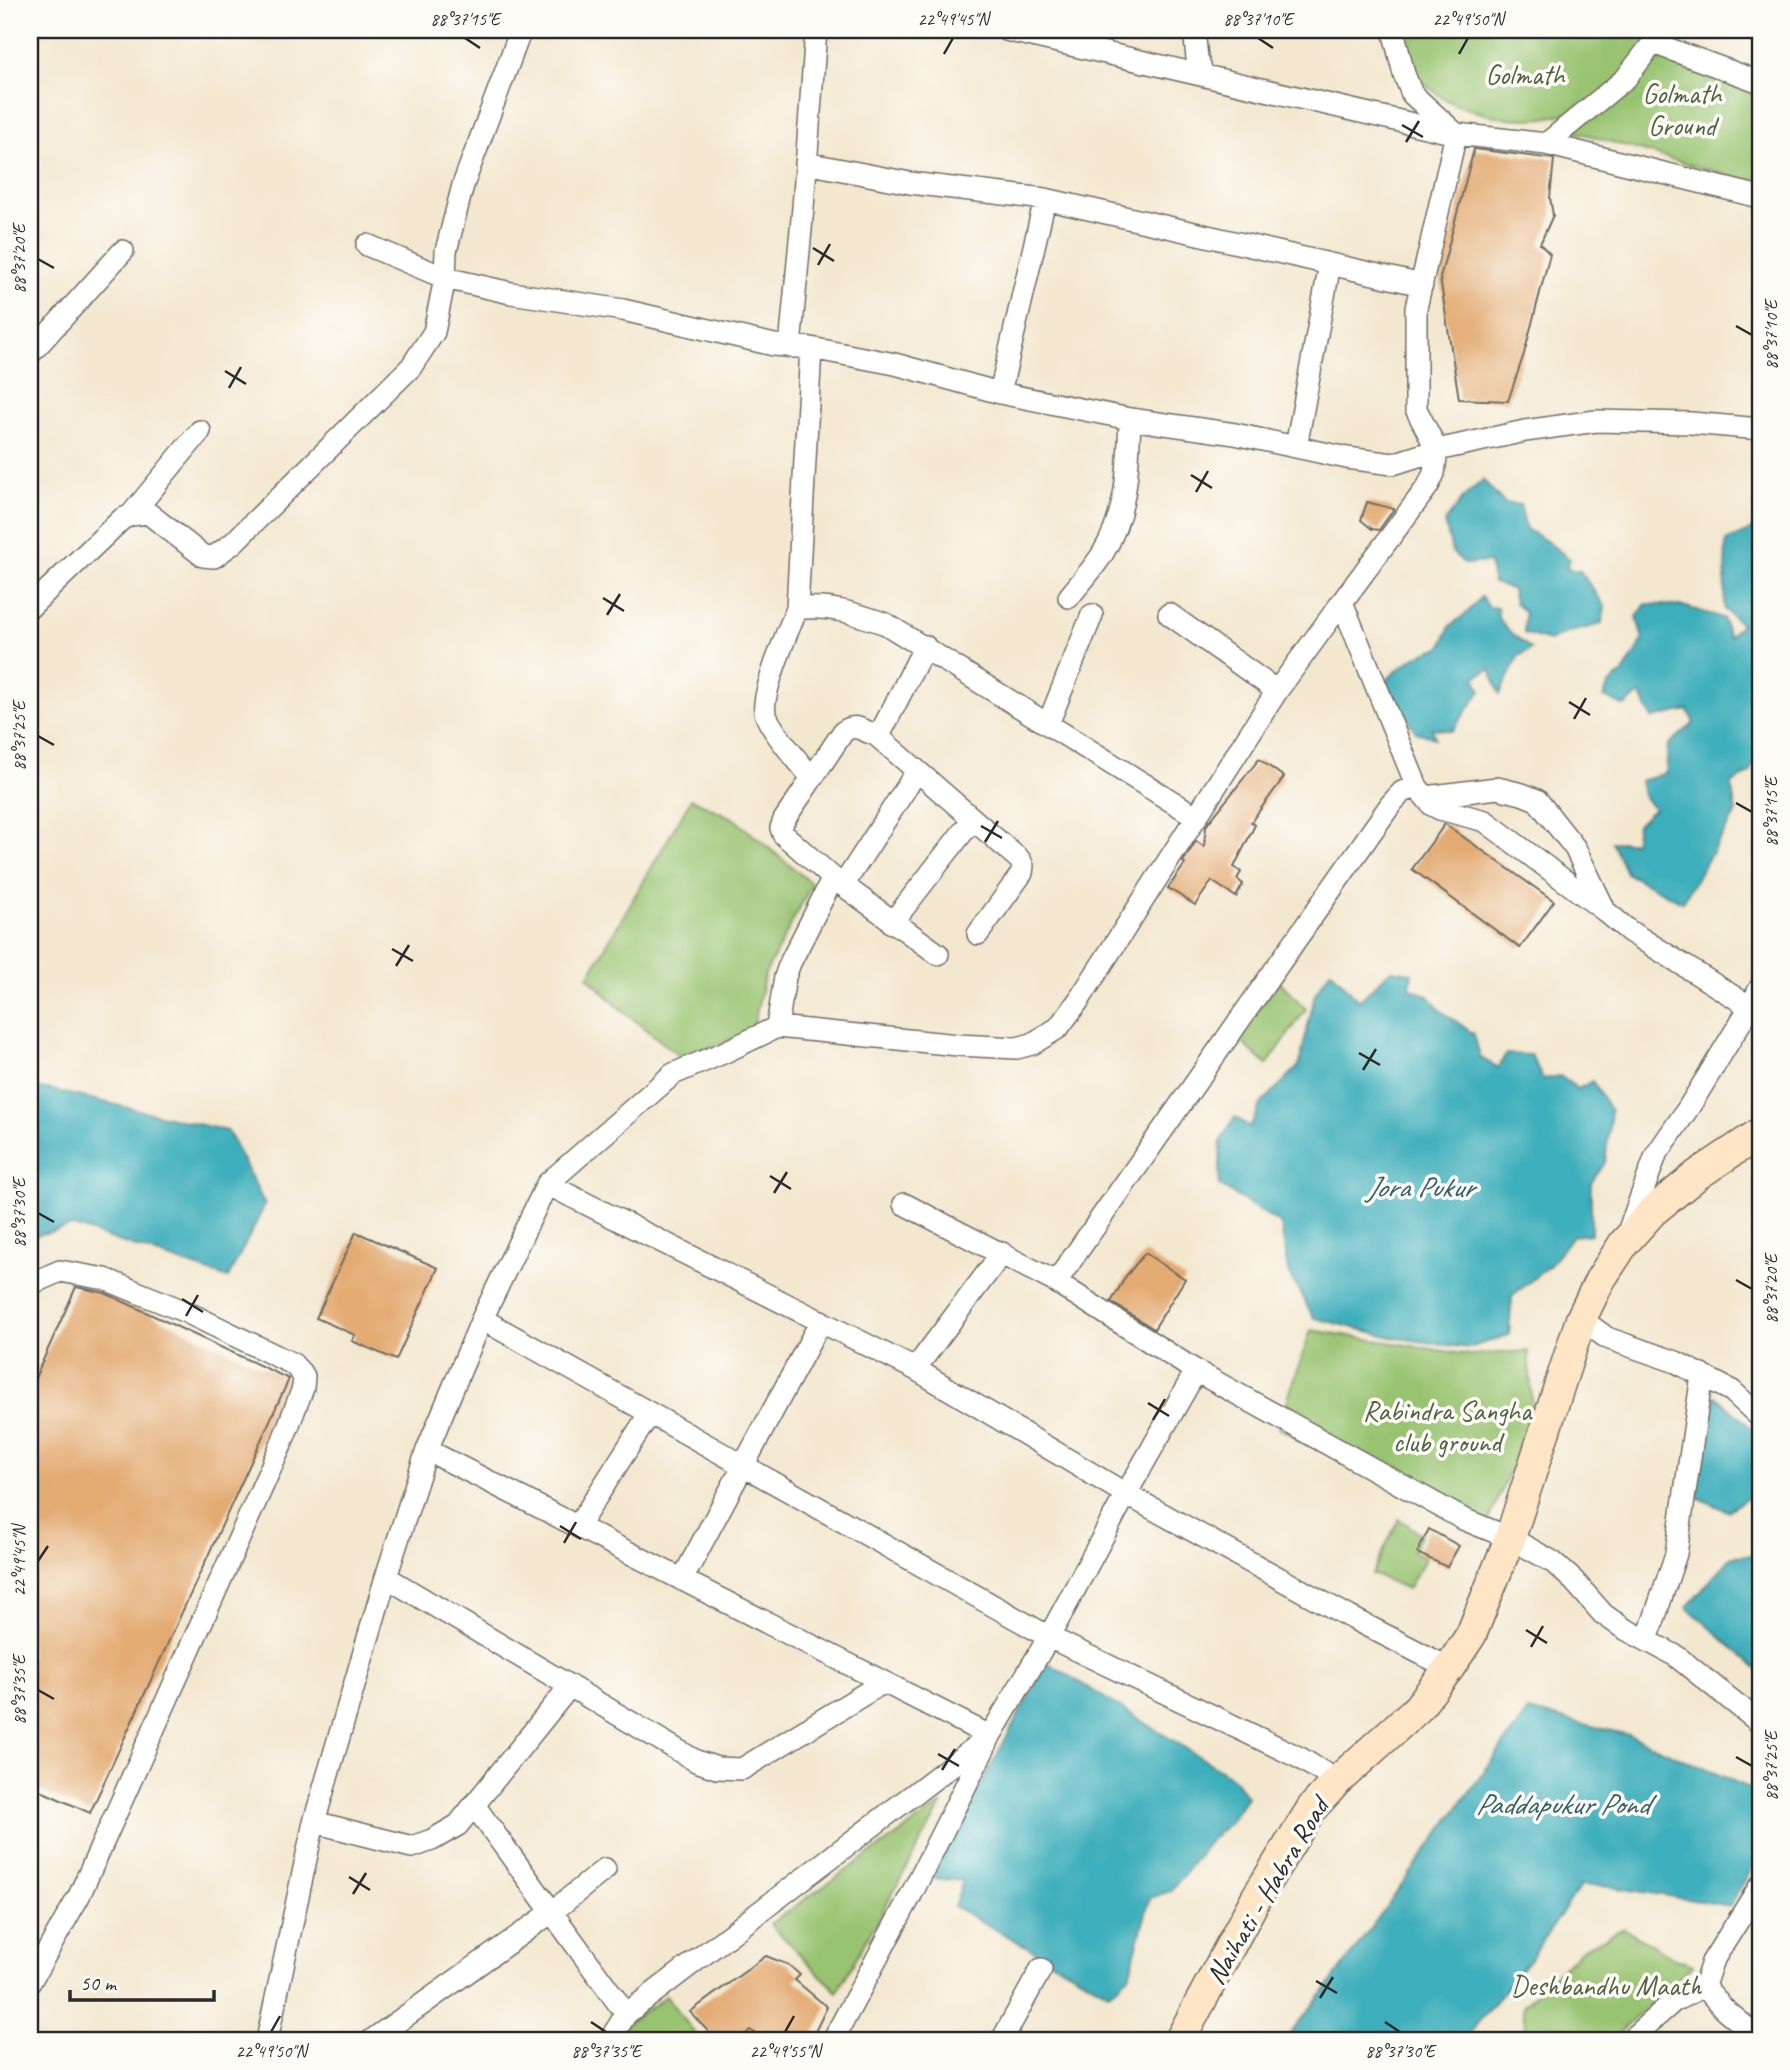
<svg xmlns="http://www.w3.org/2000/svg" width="1790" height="2070" font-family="Caveat,sans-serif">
<rect width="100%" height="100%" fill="#fdfcf7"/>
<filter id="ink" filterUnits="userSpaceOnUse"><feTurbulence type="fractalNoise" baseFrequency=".0143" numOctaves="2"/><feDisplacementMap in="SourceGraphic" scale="14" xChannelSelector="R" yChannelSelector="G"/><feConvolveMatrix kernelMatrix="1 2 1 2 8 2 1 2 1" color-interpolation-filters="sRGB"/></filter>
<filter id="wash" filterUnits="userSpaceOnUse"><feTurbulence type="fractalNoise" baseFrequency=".00686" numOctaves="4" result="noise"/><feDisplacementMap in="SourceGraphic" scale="28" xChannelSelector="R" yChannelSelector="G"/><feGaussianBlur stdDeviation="1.57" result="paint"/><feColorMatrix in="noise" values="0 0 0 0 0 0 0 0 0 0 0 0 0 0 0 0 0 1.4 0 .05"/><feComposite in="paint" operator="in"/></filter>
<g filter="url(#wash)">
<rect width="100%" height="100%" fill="#f3e7cf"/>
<path fill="#98c370" stroke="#62774e" stroke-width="2" d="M1381,30H1668C1632,101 1551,136 1475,111C1467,108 1457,106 1450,102C1420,85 1398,59 1381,30Z
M1676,50L1760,89V185L1567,129Z
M691,799L733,818L812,884L764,976L752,1034L679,1056L616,1005L588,977Z
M1279,981L1306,1009L1267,1065L1237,1038Z
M1311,1330L1470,1355L1528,1351L1533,1413L1487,1526L1278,1428Z
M1399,1519L1421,1534L1413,1551L1425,1559L1408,1589L1372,1574Z
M943,1803L837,1992L770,1924Z
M1624,1928L1676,1959L1693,1965L1610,2040H1526L1523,2006L1581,1950Z
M666,1996L700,2040H603Z"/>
<path fill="#3eaebb" stroke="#346c73" stroke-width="2" d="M1483,480L1504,503L1520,505L1526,529L1545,540L1570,559L1566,569L1580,571L1605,607L1602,624L1566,633L1549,641L1524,633L1525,613L1515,603L1512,589L1493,583L1490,562L1465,564L1452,552L1445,522L1464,497Z
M1760,519V635L1745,626L1760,640V748L1750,773L1731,784L1736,813L1682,902L1626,873L1612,842H1634L1637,825L1654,809L1643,795L1640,781L1666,773L1668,745L1694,723L1688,710L1652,718L1640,694L1624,706L1604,697L1608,685L1623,673L1643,640L1637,617L1646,604L1683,606L1723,618L1729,637L1741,624L1724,609L1726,541L1749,531Z
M1481,597L1489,607L1498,608V618L1509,631L1531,649L1518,657L1500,694L1490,669L1475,677L1481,691L1452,731L1432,728L1435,738L1416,732L1384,683C1401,666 1417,652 1441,648L1450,626L1469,611Z
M1331,970L1359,1001L1391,970L1412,973L1410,988L1429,996L1440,1010L1474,1034L1480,1057L1498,1068L1506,1054L1531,1055L1543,1079L1560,1076L1578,1089L1592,1081L1611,1111L1605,1163L1591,1183V1234L1572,1236L1550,1265L1512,1296L1509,1335L1469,1348L1391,1337L1314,1318L1288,1272L1281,1224L1219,1185L1221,1140L1235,1117L1250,1127L1261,1104L1299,1066L1315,994Z
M30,1089H48L228,1131L265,1205L228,1278L73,1226L30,1237Z
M1715,1396L1760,1435V1488L1728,1511L1688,1493Z
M1760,1555V1672L1687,1607L1732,1556Z
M1047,1662L1235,1779L1247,1797L1229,1823L1211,1839L1171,1891L1150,1898L1129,1976L1109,1993L954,1906L963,1881L931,1878Z
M1528,1711L1629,1735L1760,1793V1854L1730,1906L1612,1887L1581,1885L1533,1955L1464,2040H1285L1330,1984Z"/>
<g id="blocks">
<path fill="#e3aa72" d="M1474,149L1554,159L1550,198L1553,215L1540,244L1550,254L1524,354L1508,401L1459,399L1440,278Z
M1367,502L1394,509L1379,530L1372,529L1361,520Z
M1259,759L1284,777L1251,822L1255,825L1234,867L1241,872L1237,879L1243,884L1236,897L1212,881L1195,905L1168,888L1185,864L1183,862L1196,841L1204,847L1206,826Z
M1445,824L1554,901L1520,948L1412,869Z
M356,1232L438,1268L396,1360L352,1341L355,1335L316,1318Z
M1145,1253L1185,1279L1154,1329L1111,1302L1126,1276Z
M76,1287L105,1293L289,1379L90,1813L30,1786V1389Z
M1429,1529L1459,1546L1447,1567L1417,1553Z
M766,1956L789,1965L800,1975L795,1980L827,2007L811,2040H766L750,2030L740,2040H716L690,2012Z"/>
</g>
</g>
<g filter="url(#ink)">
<use href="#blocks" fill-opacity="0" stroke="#716d64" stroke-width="2"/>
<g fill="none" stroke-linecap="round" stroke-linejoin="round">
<defs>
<path id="minor" d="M1006,30L1456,134L1546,144L1760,197
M1194,30L1197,58L1203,75
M1393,30L1404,74L1412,94L1456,134L1416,308V409L1437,450L1434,473L1428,486L1342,602L1417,787L1432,805L1440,809L1485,821L1605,911L1629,931L1750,1007L1760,988
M1546,144L1626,78L1653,43L1760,82
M806,163L910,183L1045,199L1422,285
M367,245L445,278L511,293L623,310L774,345L811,348L895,364L1000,393L1130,419L1235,434L1347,458L1393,464L1437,450L1525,431L1596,421L1691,423L1760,429
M790,347L803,208L816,30
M30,354L123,251
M1000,393L1045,199
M1296,447L1330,264
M131,515L200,431
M1069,597C1080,583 1094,568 1103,553C1128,512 1128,466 1130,419
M30,607L122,519L131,515L148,513L203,556L214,557L233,543L411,367L434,332L445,278L446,251L463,185L521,30
M797,609L811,348
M1169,614L1277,691
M925,646L881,732L876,735C862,731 856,722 843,732L784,820L781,828L783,834L833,878L938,954
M1048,724L1092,615
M876,735L1020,860L1023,866L1022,873L978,934
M812,778C800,763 769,729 765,712C761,694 789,627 797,609C828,604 857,614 886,624L1197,817
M1426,797L1497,788L1522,794L1537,800L1575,848L1603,906
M844,884L917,771
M892,923L973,819
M777,1027L785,977L790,963L833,878
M547,1184L915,1369L1126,1494L1049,1637L990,1736L427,1450L482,1319Z
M547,1184L673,1074L723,1053L777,1027L958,1045L1017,1048L1032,1044L1058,1028L1079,1000L1277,691L1342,602
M904,1204L1056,1282L1196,1371L1463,1519L1510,1538L1553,1562L1574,1581L1603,1614L1623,1628L1676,1656L1760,1723
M1628,1232L1656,1155L1689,1107L1750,1007
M1056,1282L1391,804L1402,792L1417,787
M30,1284L60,1271L105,1279L186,1312L293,1364L304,1376L303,1388L281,1445L79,1896L30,1982
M482,1319L1049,1637L1300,1758L1337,1781
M1581,1319L1607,1338L1676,1362L1732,1391L1760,1417
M915,1369L1002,1253
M1196,1371L1126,1494L1348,1616L1449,1668
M578,1526L650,1413
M386,1577L696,1761L717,1768L742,1769L884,1682
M682,1580L821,1321
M1647,1640L1676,1554L1702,1375
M474,1805L626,2014
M314,1822L412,1847L432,1840L458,1825L570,1686
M1760,1886L1712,1962L1704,1986L1723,2008L1760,2039
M267,2040L314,1822L386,1577L427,1450
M372,2040L552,1912L605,1869
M610,2040L626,2014L990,1736
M833,2040L911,1895L988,1741
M1002,2040L1041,1969
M1630,2040L1674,2001L1704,1986"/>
<path id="secondary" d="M1180,2040L1256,1898L1312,1808L1337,1781L1417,1709L1449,1668L1471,1635L1510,1538L1581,1319L1600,1280L1624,1243L1653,1211L1697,1175L1760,1133"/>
</defs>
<use href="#minor" stroke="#716d64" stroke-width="24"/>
<use href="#secondary" stroke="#716d64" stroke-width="33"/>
<use href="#minor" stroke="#fff" stroke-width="21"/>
<use href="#secondary" stroke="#fde5c5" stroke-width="30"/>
</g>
</g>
<path fill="none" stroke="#2b2b2b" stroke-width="2.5" d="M465,38L480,48M1258,38L1273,48M944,54L953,38M1459,54L1468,38M1402,125L1423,137M1406,142L1419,121M813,248L834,261M38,259L54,268M818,265L830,244M1736,326L1752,335M225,371L246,384M229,388L241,367M1191,475L1212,488M1196,492L1208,471M603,598L624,611M607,615L620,594M1569,702L1590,715M1574,719L1586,698M38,736L54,745M1736,803L1752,812M981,826L1002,838M985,842L998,821M392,949L413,961M396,966L409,945M1359,1053L1380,1065M1363,1070L1376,1049M770,1176L791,1189M774,1193L787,1172M38,1213L54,1222M1736,1280L1752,1289M182,1299L203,1312M186,1316L198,1295M1148,1403L1169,1416M1153,1420L1165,1399M560,1526L581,1539M564,1543L576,1522M38,1561L48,1546M1526,1630L1547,1643M1531,1647L1543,1626M38,1690L54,1699M938,1754L959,1766M1736,1757L1752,1766M942,1770L955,1749M349,1877L370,1890M353,1894L366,1873M1316,1981L1337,1993M1320,1998L1333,1977M591,2022L606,2032M1385,2022L1400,2032M271,2032L280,2016M785,2032L794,2016"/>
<g text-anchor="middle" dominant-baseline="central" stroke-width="7" stroke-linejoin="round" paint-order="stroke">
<g font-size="28" fill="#516043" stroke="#fdfcf7">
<text x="1525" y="74">Golmath</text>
<text x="1682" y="93">Golmath<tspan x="1682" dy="32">Ground</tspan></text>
<text x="1447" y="1410">Rabindra Sangha<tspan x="1447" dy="32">club ground</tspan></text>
<text x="1606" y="1985">Deshbandhu Maath</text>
</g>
<g font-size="28" fill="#2b2b2b" stroke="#fdfcf7">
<text transform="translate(1267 1891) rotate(-59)">Naihati - Habra Road</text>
</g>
<g font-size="30" font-style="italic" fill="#335f65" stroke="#fdfcf7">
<text x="1420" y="1187">Jora Pukur</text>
<text x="1562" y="1804">Paddapukur Pond</text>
</g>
</g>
<rect width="1790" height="2070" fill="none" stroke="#fdfcf7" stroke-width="77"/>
<path d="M70 1990v10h144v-10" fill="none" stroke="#2b2b2b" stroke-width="3.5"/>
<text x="80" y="1990" font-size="21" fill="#2b2b2b" stroke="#fdfcf7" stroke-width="5" paint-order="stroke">50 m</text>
<rect x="38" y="38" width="1714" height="1994" fill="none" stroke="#2b2b2b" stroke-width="2.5"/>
<g font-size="18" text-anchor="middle" fill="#2b2b2b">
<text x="465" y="25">88°37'15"E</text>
<text x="953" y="25">22°49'45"N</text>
<text x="1258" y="25">88°37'10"E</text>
<text x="1468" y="25">22°49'50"N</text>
<text transform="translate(19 259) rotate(-90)" y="6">88°37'20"E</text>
<text transform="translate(1771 335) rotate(-90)" y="6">88°37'10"E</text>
<text transform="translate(19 736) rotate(-90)" y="6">88°37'25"E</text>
<text transform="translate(1771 812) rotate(-90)" y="6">88°37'15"E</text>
<text transform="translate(19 1213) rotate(-90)" y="6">88°37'30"E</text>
<text transform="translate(1771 1289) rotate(-90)" y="6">88°37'20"E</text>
<text transform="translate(19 1561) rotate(-90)" y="6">22°49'45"N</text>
<text transform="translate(19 1690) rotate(-90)" y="6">88°37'35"E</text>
<text transform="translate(1771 1766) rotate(-90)" y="6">88°37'25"E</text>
<text x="271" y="2057">22°49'50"N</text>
<text x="606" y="2057">88°37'35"E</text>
<text x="785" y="2057">22°49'55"N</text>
<text x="1400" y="2057">88°37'30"E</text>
</g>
</svg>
